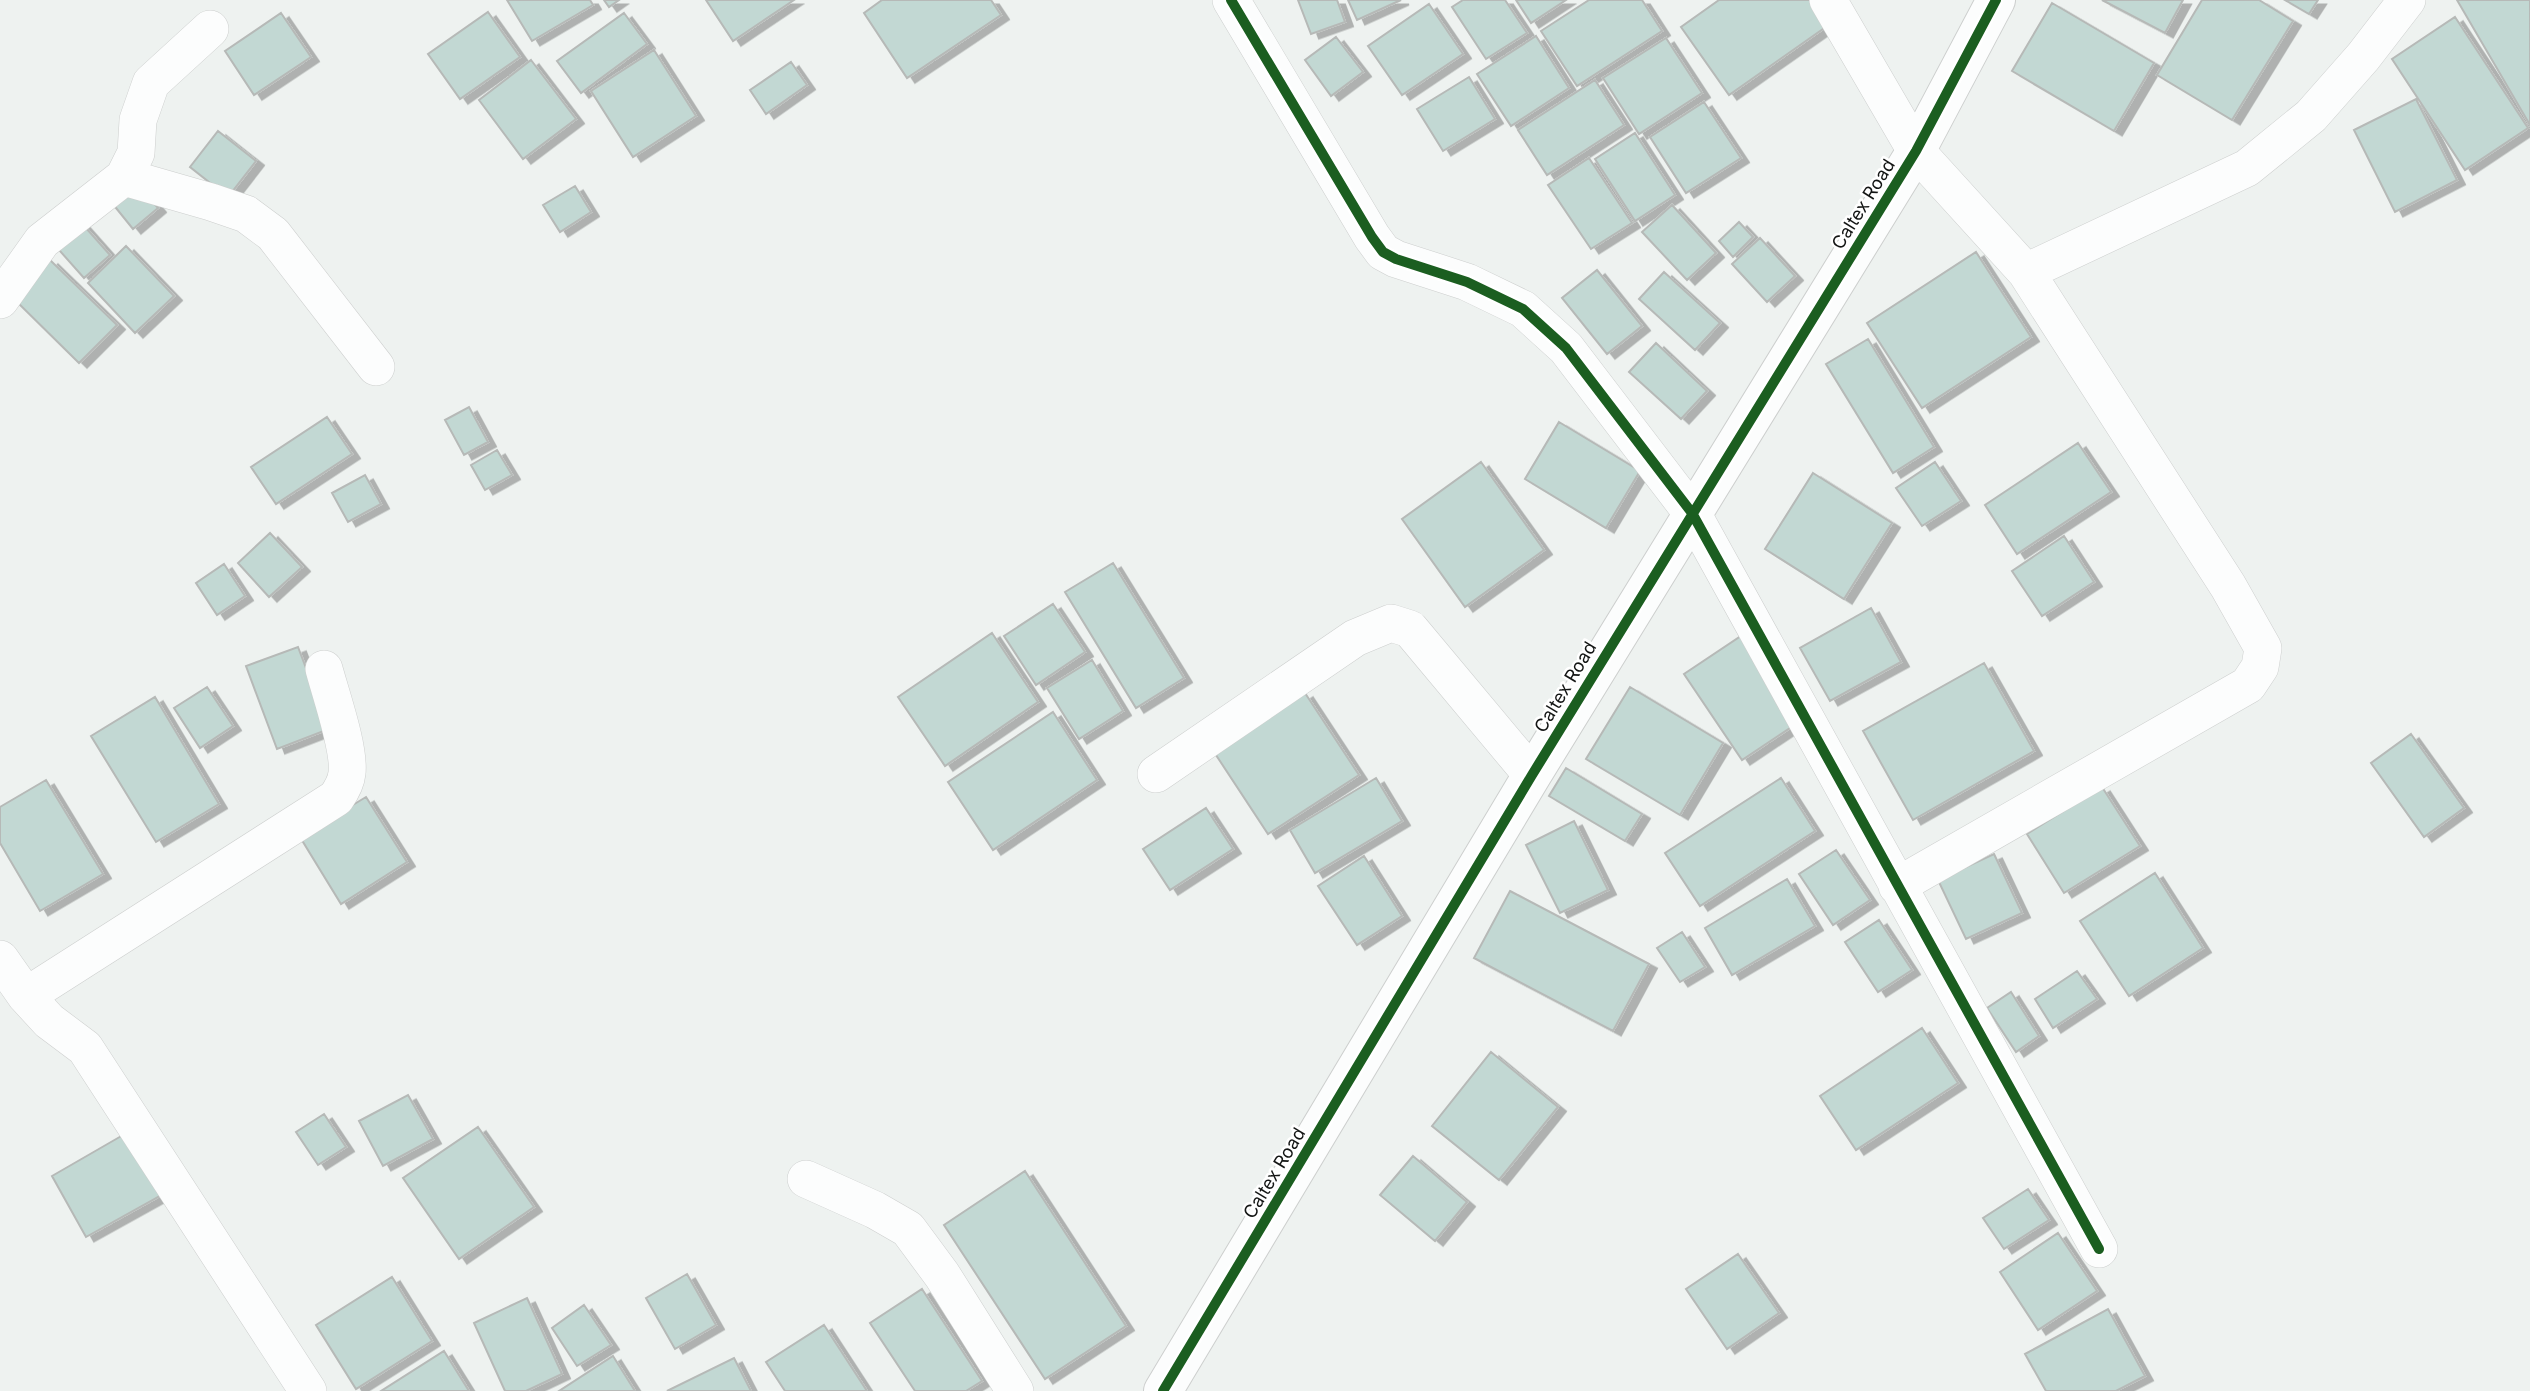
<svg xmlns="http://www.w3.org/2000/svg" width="2530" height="1391" font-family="Inter,sans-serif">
<defs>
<filter id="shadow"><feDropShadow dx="8" dy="4.5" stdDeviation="0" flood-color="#0004"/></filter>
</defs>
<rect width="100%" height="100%" fill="#eef2f0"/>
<path fill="#c2d8d3" stroke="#b6b9b7" stroke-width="2" filter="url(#shadow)" d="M507,0H590L593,5L532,41Z
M604,0H619L609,7Z
M706,0H794L733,41Z
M882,0H991L1001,15L907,78L864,13Z
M1298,0H1337L1345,22L1311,34Z
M1348,0H1401L1357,20Z
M1463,0H1505L1527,33L1486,59L1452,7Z
M1516,0H1566L1531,23Z
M1589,0H1642L1662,31L1577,86L1541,31Z
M1719,0H1813L1830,24L1729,95L1681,27Z
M2102,0H2183L2165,33Z
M2202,0H2259L2293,21L2232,120L2157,75Z
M2285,0H2318L2309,14Z
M2457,0H2530V125Z
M2052,3L2154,63L2114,131L2012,71Z
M1429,4L1463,54L1402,95L1368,46Z
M488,12L520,57L460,99L428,54Z
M281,13L311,57L254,95L225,51Z
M624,13L647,44L581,93L557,61Z
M2455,17L2528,128L2465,170L2392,59Z
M1536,36L1569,88L1511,126L1477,74Z
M1336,37L1363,72L1331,96L1305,60Z
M1666,38L1702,93L1639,134L1603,78Z
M654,50L696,116L633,157L591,91Z
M531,60L576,119L523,159L479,100Z
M791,62L807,85L766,114L750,90Z
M1469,77L1495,119L1443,151L1417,109Z
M1595,80L1624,125L1547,175L1518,130Z
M2416,99L2457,180L2395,212L2354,130Z
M1704,102L1741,158L1686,193L1650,137Z
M218,131L256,161L228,197L190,167Z
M1635,133L1675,195L1635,221L1595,159Z
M1589,158L1632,223L1591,249L1548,185Z
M136,182L158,208L133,229L112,203Z
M575,186L591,212L560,232L543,205Z
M1672,205L1716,253L1687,280L1642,232Z
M78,219L110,255L84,278L52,242Z
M1739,222L1753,237L1733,257L1719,241Z
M1760,238L1795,276L1767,302L1732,264Z
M126,246L174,296L135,333L88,283Z
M1976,252L2031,337L1922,408L1867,323Z
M50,260L117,325L79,363L12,297Z
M1597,270L1642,326L1607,354L1562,298Z
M1664,272L1720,323L1695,350L1639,299Z
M1868,339L1934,447L1893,473L1826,364Z
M1656,343L1707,391L1681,419L1629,372Z
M469,407L488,442L464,455L445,420Z
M327,417L352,454L276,504L251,467Z
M1559,422L1640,471L1606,528L1525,479Z
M2078,443L2111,492L2017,554L1985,505Z
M497,450L512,475L485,490L471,465Z
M1481,462L1544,550L1465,607L1402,519Z
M1935,462L1961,501L1922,526L1896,488Z
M1813,473L1892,523L1844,599L1765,549Z
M365,475L381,504L348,522L332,493Z
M270,533L302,567L269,597L238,563Z
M2064,536L2094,582L2042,616L2012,571Z
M1113,563L1184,678L1136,708L1065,592Z
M224,564L245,596L217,615L196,583Z
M1053,604L1085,652L1036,685L1004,636Z
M1871,608L1901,662L1830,701L1800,648Z
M992,633L1038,702L945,766L898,697Z
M1744,634L1802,720L1742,760L1684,674Z
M298,647L329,729L277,749L246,666Z
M1092,660L1123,711L1079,739L1047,688Z
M1984,663L2034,751L1913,820L1863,731Z
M207,687L233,726L200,748L174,708Z
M1630,687L1723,743L1680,815L1586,759Z
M1305,693L1359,775L1268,834L1214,752Z
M155,697L219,804L156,842L91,736Z
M1053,712L1097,780L993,850L948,782Z
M2411,734L2464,808L2424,837L2371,763Z
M1566,768L1642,814L1625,841L1549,796Z
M1376,778L1402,821L1315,873L1290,830Z
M1781,778L1815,831L1700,906L1665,853Z
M46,780L103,874L40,911L0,843V807Z
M2102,787L2140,846L2064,893L2027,834Z
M366,797L407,862L341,904L300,837Z
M1206,808L1233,849L1170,890L1143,849Z
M1574,821L1608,890L1560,913L1526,845Z
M1836,850L1870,900L1833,925L1799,874Z
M1994,854L2022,913L1966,939L1938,880Z
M1364,856L1402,916L1357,945L1318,886Z
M2155,873L2203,948L2129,996L2080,921Z
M1787,879L1815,926L1732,975L1705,928Z
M1510,891L1649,964L1613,1031L1474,958Z
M1879,920L1912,970L1878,992L1845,942Z
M1682,932L1705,967L1680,982L1657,948Z
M2077,971L2097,999L2053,1028L2035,999Z
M2011,992L2039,1036L2016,1052L1987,1008Z
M1922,1028L1958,1083L1856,1150L1820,1096Z
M1491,1052L1558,1107L1499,1180L1432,1126Z
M408,1095L433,1139L383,1166L359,1121Z
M324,1114L346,1147L318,1165L296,1132Z
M478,1127L534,1207L459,1259L403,1178Z
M130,1131L165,1193L86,1237L52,1176Z
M1413,1156L1467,1202L1435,1241L1380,1195Z
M1025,1171L1126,1326L1045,1379L944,1225Z
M2028,1189L2049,1220L2004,1249L1983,1218Z
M2058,1233L2097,1291L2038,1330L2000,1272Z
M1738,1254L1779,1313L1727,1349L1686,1289Z
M687,1274L716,1325L675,1349L646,1298Z
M392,1277L432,1341L356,1389L316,1325Z
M922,1289L982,1381L966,1391H915L870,1323Z
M527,1298L562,1374L526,1391H505L474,1323Z
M584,1305L611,1345L577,1366L552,1328Z
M2108,1309L2145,1376L2116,1391H2046L2025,1354Z
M824,1325L867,1391H785L766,1362Z
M444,1351L469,1391H381Z
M613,1356L635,1391H559Z
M734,1358L751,1391H667Z"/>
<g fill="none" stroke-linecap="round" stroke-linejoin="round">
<defs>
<path id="minor" d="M1231,0L1372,237L1383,252L1396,259L1467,282L1523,309L1566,348L1692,513L2099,1249
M1828,0L1916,151L2026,272L2228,586L2263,648L2260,667L2248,685L1897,886
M124,177L211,202L246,214L273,234L376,367
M2026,272L2247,168L2311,116L2363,57L2407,0
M0,300L42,241L124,177L136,153L138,120L151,83L210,29
M1156,774L1355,638L1391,623L1410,629L1532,775
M0,959L26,996L49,1021L85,1048L308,1391
M26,996L336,798C341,791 346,783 347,773C350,749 331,695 324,669
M806,1179L875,1210L908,1229L942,1275L1015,1391"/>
<path id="tertiary" d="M1163,1391L1532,775L1916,151L1996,0"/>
</defs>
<use href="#minor" stroke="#cdcfce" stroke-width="38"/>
<use href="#tertiary" stroke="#cdcfce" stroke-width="40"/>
<use href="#minor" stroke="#fcfdfd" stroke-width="37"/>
<use href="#tertiary" stroke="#fcfdfd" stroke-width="38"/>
<defs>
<path id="cycleway" d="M1231,0L1372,237L1383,252L1396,259L1467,282L1523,309L1566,348L1692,513L2099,1249
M1163,1391L1532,775L1916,151L1996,0"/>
</defs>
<use href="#cycleway" stroke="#fff" stroke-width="15"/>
<use href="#cycleway" stroke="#1b5e20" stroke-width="10"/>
</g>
<g text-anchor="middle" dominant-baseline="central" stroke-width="5" stroke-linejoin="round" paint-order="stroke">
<g font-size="18" fill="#131514" stroke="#fff">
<text transform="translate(1863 204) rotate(-58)">Caltex Road</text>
<text transform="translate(1565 687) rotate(-59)">Caltex Road</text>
<text transform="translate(1274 1173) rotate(-59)">Caltex Road</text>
</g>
</g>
</svg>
